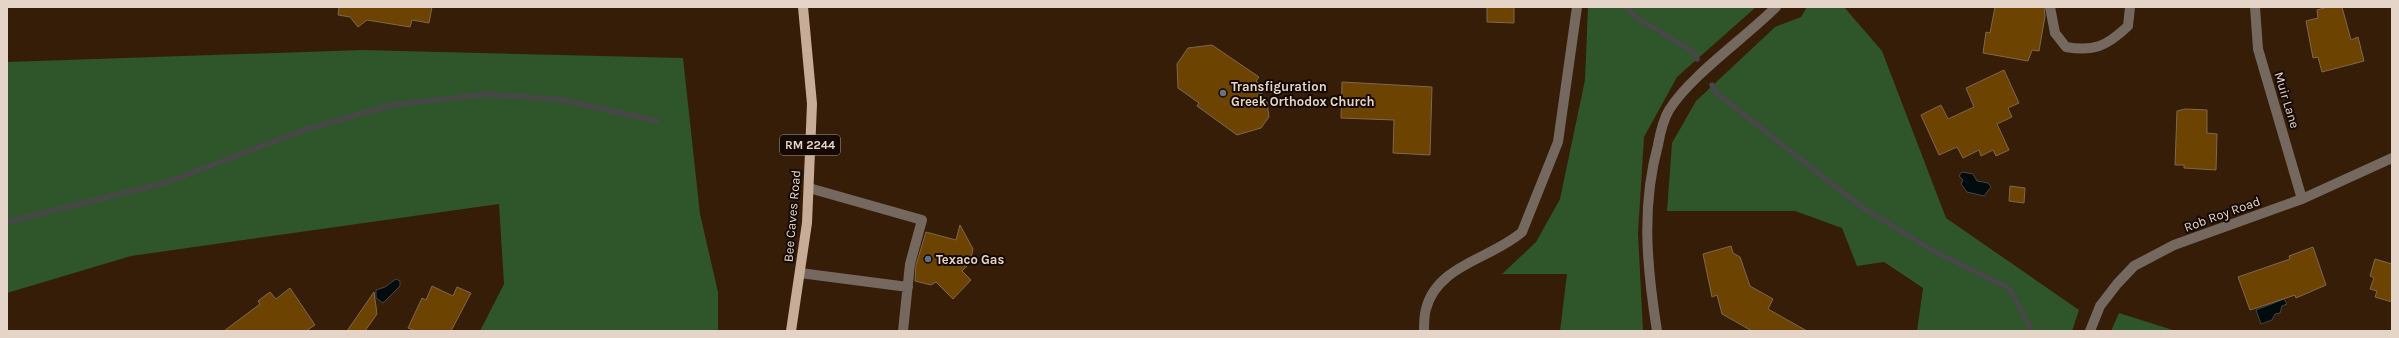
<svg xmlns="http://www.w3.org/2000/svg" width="2399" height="338" font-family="Karla,sans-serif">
<rect width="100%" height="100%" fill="#351d07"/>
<path fill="#2f552a" d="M1588,7H1756L1677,77L1644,137L1638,233L1643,331H1560L1567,274H1502L1536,242L1560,199L1585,80Z
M1807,7H1844L1882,51L1946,218L2079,310L2072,331H1917L1923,288L1884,262L1857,266L1842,228L1795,211H1667L1672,143L1696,101L1775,27L1801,17Z
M363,50L683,58L700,214L718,292V331H480L504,284L499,204L131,256L7,293V62Z
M2119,313L2176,331H2111Z"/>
<path fill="#020b0e" stroke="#464746" d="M1962,172L1973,174L1977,181L1988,183L1991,187L1984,196L1967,192L1961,184L1963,180L1959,176Z
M396,279L400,281V286L383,303L376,298V290L385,287Z
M2284,299L2287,304L2282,306L2280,313L2275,314L2272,320L2261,324L2256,310Z"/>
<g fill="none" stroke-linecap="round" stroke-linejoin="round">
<path stroke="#464746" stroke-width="5.5" d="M1625,7L1639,19L1694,52L1697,59
M1712,85L1715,92L1863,208L1937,253L2009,288L2032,331
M7,222L168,182L304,130L392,105L488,94L563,100L657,121"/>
</g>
<path fill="#6c4301" stroke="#80684d" d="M339,7H432L429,23L412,20L410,27L367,20L358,27L350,17L338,15Z
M1487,7H1514V23L1487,22Z
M1995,7H2044L2045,16L2039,51L2032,50L2028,61L1983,53L1986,32L1990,33Z
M2328,7H2342L2351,40L2358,37L2364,61L2322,72L2318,57L2313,58L2306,21L2318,18L2317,10Z
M1212,45L1259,77L1256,81L1265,89L1259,97L1267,102L1269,117L1261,128L1237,135L1197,106L1199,103L1178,88L1177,64L1188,48Z
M2004,70L2019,103L2008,108L2012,117L1997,124L2009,150L1996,156L1993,150L1981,156L1979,150L1963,158L1957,147L1939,155L1921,115L1941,105L1948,119L1974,107L1966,88Z
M1342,82L1432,87L1430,155L1393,153L1394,120L1341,118Z
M2185,109L2207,110V133L2217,134L2216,170L2184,168V165H2175L2177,111Z
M2010,186L2025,188L2024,203L2009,201Z
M960,225L973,249L970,263L962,271L971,280L953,299L936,282L931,285L915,281L916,265L926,232L956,240Z
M1731,246L1733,253L1740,257L1750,286L1773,299L1768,309L1807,331H1752L1722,314L1717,295L1712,297L1703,254Z
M2313,247L2326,285L2296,298L2295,295L2250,310L2238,277L2290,259L2289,256Z
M2375,259L2392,264V302L2375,297L2377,291L2370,289L2374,278L2370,276Z
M432,286L453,296L457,287L471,293L451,331H416L408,328L422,298L426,300Z
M290,288L315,325L306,331H224L260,304L258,301L270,292L276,299Z
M374,292L377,314L365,331H347Z"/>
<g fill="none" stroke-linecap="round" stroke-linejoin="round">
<path stroke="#75685e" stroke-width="10" d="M2050,7L2055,33L2066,47C2094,52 2107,46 2128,26L2130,7
M2255,7L2258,49L2302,199
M809,188L922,220L910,264L903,331
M800,273L908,287
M1424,331C1424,324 1424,316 1426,309C1437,265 1491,259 1522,232L1558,142L1577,7
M1657,331C1647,268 1641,207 1658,145C1660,134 1663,120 1669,110C1691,75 1745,38 1776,7
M2090,331L2100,306L2117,284L2134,266L2174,245L2302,199L2392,158"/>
<path stroke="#c7ac97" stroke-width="10" d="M791,331L807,223L812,104L803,7"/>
</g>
<circle fill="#6b7280" stroke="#150a03" stroke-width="1.5" cx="1223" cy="93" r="4"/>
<circle fill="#5c6f8a" stroke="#150a03" stroke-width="1.5" cx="928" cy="259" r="4"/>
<g text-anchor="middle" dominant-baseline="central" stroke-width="4" stroke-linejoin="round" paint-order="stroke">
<rect fill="#150a03" stroke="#a7978d" stroke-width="1" x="780" y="135" width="60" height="20" rx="3"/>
<g font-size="12" font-weight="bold" fill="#e5d4c8">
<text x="810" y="145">RM 2244</text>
</g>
<g font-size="13" font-weight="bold" fill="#e5d4c8" stroke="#150a03" text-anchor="start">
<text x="1231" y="86">Transfiguration<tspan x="1231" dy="15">Greek Orthodox Church</tspan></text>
<text x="936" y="259">Texaco Gas</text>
</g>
<g font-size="13" fill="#e5d4c8" stroke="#150a03">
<text transform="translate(2287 100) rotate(73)">Muir Lane</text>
<text transform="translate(2222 214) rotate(-20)">Rob Roy Road</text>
<text transform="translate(792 216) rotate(-85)">Bee Caves Road</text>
</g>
</g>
<rect width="2399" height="338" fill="none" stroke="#e5d4c8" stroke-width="16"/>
</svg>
